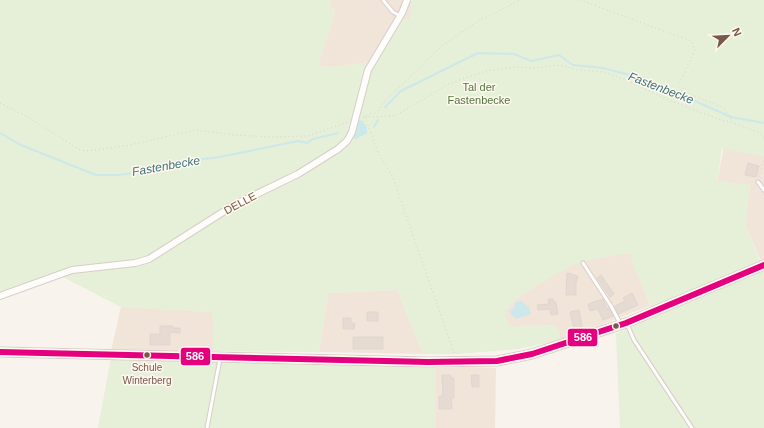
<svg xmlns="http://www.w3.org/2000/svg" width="764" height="428" font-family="Arial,sans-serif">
<rect width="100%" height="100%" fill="#f8f3ed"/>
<path fill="#f1e5da" d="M331,0H410L412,1L410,20L374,62L330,67L318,65L335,12L330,4Z
M724,146L764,155V260L761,261L745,225L750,185L717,182Z
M630,253L650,306L561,340L556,325L513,327L508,324L505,316L506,310L509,306L517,298L563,269L586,260Z
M397,290L423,354L319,352L328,293Z
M121,307L213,312L214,351H111Z
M461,367L496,368L495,428H435L436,368Z"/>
<path fill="#e6efd7" d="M0,0H331L330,4L335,12L318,65L330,67L374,62L401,17L410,20L412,0H764V157L722,148L717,181L750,185L745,225L764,270V428H620L616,334L654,315L629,253C615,256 601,257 587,260C572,264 514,296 507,309C503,316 507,323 513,327L556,325L561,340L519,349L457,354H423L397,290L328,293L319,352L214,351L212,312L121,307L61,276L0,298Z
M111,358L218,360L206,428H98Z
M221,361L436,368V428H209Z"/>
<path fill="#cde8ea" d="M359,120L363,121L367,128V133L355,140L353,135Z
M521,301L529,307L531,314L516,319L509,312L514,307L516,302Z"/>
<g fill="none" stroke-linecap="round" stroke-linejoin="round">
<path stroke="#cde8ea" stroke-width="2" d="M385,107L401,91L478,53L514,54L531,61L559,55L573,65L603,68L645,79L731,117L764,123
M374,127L378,120
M0,133L21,145L96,175H118L146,171L170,163L220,157L298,141L307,143L313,139L338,133"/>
</g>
<path fill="#e5dbd3" stroke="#e1d6ce" d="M748,163L759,166L756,177L745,175Z
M567,273L578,276L576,283V295H566Z
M601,275L614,294L610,297L597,278Z
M632,293L638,305L618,314L615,306L625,301L623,298Z
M548,299H553L554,302H556L558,314L551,315L550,309L538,310L537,305L549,304Z
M603,299L607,309L609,308L613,316L603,320L598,309L590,311L588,304Z
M579,310L582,327L574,329L570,312Z
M367,312H378V321H367Z
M343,318H351V323H355L354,329H343Z
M160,326H173V328H180V333L170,332V345H150V334H160Z
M353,337H383V349H353Z
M442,375H451V378H454V398H451L452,409H439V396H443Z
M471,375H479V387H472Z"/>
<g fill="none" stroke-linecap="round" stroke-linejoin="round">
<defs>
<path id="service" d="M383,0L393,12L400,16
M758,182L764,190
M583,263L611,306L620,323
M627,324L634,340L692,428
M207,428L220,359"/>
<path id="minor" d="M0,296L72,270L135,263L149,259L234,205L298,174L338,149L347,141L352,132L368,70L402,13L407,0"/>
<path id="secondary" d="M0,352L428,362L497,361L532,354L626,323L764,265"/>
</defs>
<use href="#service" stroke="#d7cec9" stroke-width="5"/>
<use href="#minor" stroke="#d7cec9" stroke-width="8"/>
<use href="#secondary" stroke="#d8cec8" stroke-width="11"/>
<path stroke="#dbd2ce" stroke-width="1" stroke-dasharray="1 3" stroke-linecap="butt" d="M580,0L691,41L695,50L678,86L683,91L724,108L731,117V122
M0,103L26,116L80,150L89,151L130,145L195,130L235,135L270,137L308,136L348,122
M363,117L379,110L383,103L442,46L479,20L485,18L520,0
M365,117L395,116L450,83L486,71L515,67L535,68L559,65L578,70L604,72L628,81L668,100L721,120L731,122L760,133L764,138
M365,117L379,155L392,175L454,353
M759,177L764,159"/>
<use href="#service" stroke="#fefdfc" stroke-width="3"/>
<use href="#minor" stroke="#fefdfc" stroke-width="6"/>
<use href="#secondary" stroke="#fefdfc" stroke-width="9"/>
<defs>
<path id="bus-1" d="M0,352L428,362L497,361L532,354L626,323L764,265"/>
</defs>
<use href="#bus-1" stroke="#fff8ef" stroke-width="9"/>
<use href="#bus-1" stroke="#e5007d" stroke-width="6"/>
</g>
<g fill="#78584a" stroke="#fff8ef" stroke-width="1.5">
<circle cx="616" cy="326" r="3.5"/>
<circle cx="147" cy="355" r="3.5"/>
</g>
<g text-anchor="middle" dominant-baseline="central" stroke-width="3" stroke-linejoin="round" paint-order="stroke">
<g font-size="10" fill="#78584a" stroke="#fff8ef">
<text x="147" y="367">Schule<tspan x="147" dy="13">Winterberg</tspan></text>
</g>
<g font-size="11" fill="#53783f" stroke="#fff8ef">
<text x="479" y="87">Tal der<tspan x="479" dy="13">Fastenbecke</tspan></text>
</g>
<g font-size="11" fill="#78584a" stroke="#fff8ef">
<text transform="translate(240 203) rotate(-28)">DELLE</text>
</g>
<g font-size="12" font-style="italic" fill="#3d767d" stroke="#fff8ef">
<text transform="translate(661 88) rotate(21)">Fastenbecke</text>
<text transform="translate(166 166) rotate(-10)">Fastenbecke</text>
</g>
</g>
<g stroke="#fff8ef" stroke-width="1.5">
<rect x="567" y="328" width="31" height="19" rx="4" fill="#e5007d"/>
<rect x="180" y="347" width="31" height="19" rx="4" fill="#e5007d"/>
</g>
<g font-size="11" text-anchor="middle" font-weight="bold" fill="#fff">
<text x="583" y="341">586</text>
<text x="195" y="360">586</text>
</g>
<g transform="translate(728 36) rotate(66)" stroke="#fff8ef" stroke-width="3" paint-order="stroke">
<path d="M0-3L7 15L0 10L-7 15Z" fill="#78584a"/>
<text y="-6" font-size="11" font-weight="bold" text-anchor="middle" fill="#78584a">N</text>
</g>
</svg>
